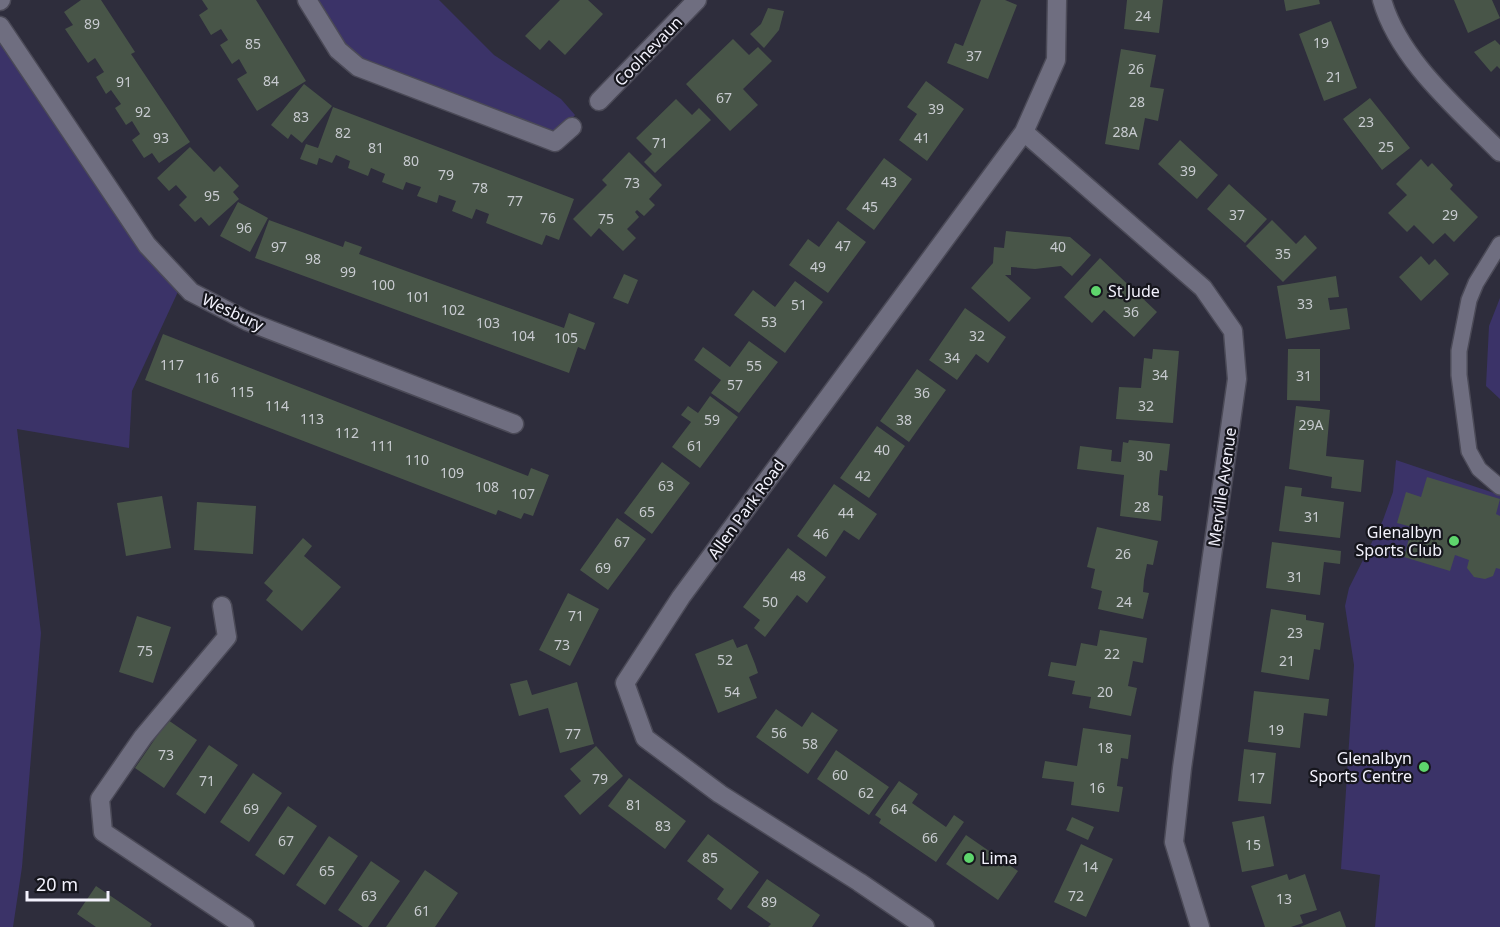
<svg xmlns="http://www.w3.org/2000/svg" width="1500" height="927" font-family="'Noto Sans',sans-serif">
<rect width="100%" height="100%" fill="#2e2d3c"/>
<path fill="#3b3368" d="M307,0H439L494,55L561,99L575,115L555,142L358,66Z
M0,27L182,283L132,391L129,448L17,429L41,633L22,867L13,927H0Z
M1500,298V399L1486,386L1489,326Z
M1396,460L1500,495V927H1375L1380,875L1341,869L1354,665L1345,606L1349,588L1383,520L1393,492Z"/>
<path fill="#485548" d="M81,0H101L135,52L131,54L190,142L159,163L152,153L144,158L132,140L140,134L132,121L126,125L115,108L121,104L111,90L106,94L96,77L104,72L95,58L88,63L65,29L73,25L64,12Z
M202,0H256L306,81L257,111L237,79L247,73L239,59L232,64L220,45L228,40L221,29L211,35L199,15L208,9Z
M560,0H588L603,14L565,55L549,40L540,50L525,36Z
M981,0H1005L1017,5L988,79L947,63L955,43L963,46Z
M1127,0H1163L1159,33L1124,29Z
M1284,0H1319L1320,4L1286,11Z
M1454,0H1492L1500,18L1468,33Z
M768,8L784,11L779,30L764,48L750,34L761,24Z
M1331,21L1357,88L1324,101L1299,34Z
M733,39L749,55L758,47L772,61L743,89L758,105L730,131L686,84Z
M1495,40L1500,45V69L1497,66L1491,72L1474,52Z
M1121,49L1156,55L1150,87L1164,89L1158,121L1145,118L1139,150L1105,144Z
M926,81L964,109L927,161L899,140L917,114L907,107Z
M304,84L332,106L302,143L291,134L288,139L271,125Z
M1370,98L1410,148L1382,170L1343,119Z
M676,99L692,115L699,108L711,120L655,173L644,162L652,154L636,138Z
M333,107L574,199L559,240L546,235L542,245L486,223L489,214L476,209L472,219L452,211L456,201L439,195L437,203L417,196L421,187L406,182L403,190L382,182L385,174L371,168L368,176L348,168L350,161L336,155L332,163L319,158L317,165L300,159L306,144L318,148Z
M1180,140L1218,175L1197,199L1158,164Z
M190,147L214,172L220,166L239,186L233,192L239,199L209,226L201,217L195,222L179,205L187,197L176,185L169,191L157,178Z
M629,152L662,185L649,199L655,205L644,216L637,210L635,212L639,217L627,229L636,238L623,251L599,228L591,237L573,219L607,185L602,180Z
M884,158L912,179L874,230L846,209Z
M1421,159L1428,167L1432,163L1453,185L1450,189L1478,217L1454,242L1445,233L1433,244L1414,225L1407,232L1388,213L1407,195L1396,184Z
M1229,184L1267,219L1245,243L1207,209Z
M238,202L268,218L250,252L220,236Z
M269,220L343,247L345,241L362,247L359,254L564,328L569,313L595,323L585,350L578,347L569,373L255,258Z
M1272,220L1296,244L1305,235L1317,248L1283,282L1246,246Z
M838,221L866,242L828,293L789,265L808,239L819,247Z
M1006,231L1070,237L1091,255L1072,276L1061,266L1035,269L1011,267V275H1005L1031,298L1009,322L971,288L993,263L994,247L1004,248Z
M1421,256L1429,265L1435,259L1449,274L1421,301L1399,277Z
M1100,258L1157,312L1134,337L1104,310L1092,323L1064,297Z
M624,274L638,280L628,304L613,298Z
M1336,276L1339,297L1328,298L1330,310L1347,308L1350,329L1286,339L1277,286Z
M795,281L823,302L785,353L734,315L753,290L775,307Z
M965,308L1006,337L988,363L976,354L957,380L929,360Z
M163,334L528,476L531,468L549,475L533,516L524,513L521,519L498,510L496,515L145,380Z
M749,341L778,362L739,413L711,393L721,380L694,360L703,347L730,367Z
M1153,349L1179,351L1173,423L1116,419L1119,387L1141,388L1144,358L1152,359Z
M1288,349H1320V401L1287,400Z
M917,369L946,390L909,442L880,421Z
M710,396L738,417L700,468L672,447L691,422L681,415L688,406L698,413Z
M1296,406L1330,410L1326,456L1364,460L1361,492L1331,488L1332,477L1289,469Z
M877,426L905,446L869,498L840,478Z
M1129,440L1170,444L1167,471L1160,470L1159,479L1158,495L1163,496L1161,521L1120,516L1124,475L1077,469L1080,446L1112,450L1111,461L1121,462L1123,442L1128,443Z
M662,462L690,483L652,534L624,513Z
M1427,477L1500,499L1496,514L1500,516V569L1496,568L1493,576L1485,579L1474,577L1467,568L1469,560L1455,555L1450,571L1404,557L1412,527L1397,523L1406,492L1421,497Z
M834,484L877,514L859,540L844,530L826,557L797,536Z
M1285,486L1302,488L1301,496L1344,502L1340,538L1279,531Z
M162,496L171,548L126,556L117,503Z
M197,502L256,506L253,554L194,550Z
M617,518L646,539L608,590L580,570Z
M1097,527L1158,541L1153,565L1147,564L1144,580L1143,592L1149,593L1143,619L1098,609L1102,591L1091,588L1095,569L1087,567Z
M303,538L312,546L304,556L341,587L302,631L266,600L273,591L264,583Z
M1272,542L1341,551L1340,564L1324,562L1320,595L1266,588Z
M788,548L826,577L807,603L797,595L765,637L754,628L760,620L743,607Z
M568,593L599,609L570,666L539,650Z
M1271,609L1306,615V620L1324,623L1320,650L1314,649L1309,680L1261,672Z
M137,616L171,627L153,683L119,672Z
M1100,630L1147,638L1143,663L1133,661L1128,686L1137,688L1131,716L1089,708L1091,697L1072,694L1075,681L1048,676L1051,662L1076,666L1081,643L1097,646Z
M733,639L737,648L747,644L755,664L758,673L749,677L757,698L718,713L695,654Z
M527,680L532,695L577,682L594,744L560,753L548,708L519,716L510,684Z
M1254,691L1329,699L1327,716L1304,713L1300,748L1248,742Z
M776,709L802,727L812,712L838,730L808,774L756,737Z
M168,720L197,740L164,788L135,768Z
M1083,728L1131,735L1128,759L1121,758L1117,786L1123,787L1119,812L1071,805L1074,782L1042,778L1045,761L1077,766Z
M209,745L238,765L205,814L176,794Z
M596,746L623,776L580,815L564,796L581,781L570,769Z
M1244,749L1276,753L1271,804L1238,801Z
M836,750L889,787L869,815L817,779Z
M253,773L282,793L249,842L220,822Z
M629,778L686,821L665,849L608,806Z
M899,781L918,794L912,803L946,827L954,815L964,822L936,862L879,823L881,819L875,815Z
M288,806L317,826L284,875L255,855Z
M1264,816L1274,866L1242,872L1232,822Z
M1072,817L1094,827L1088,840L1066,830Z
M708,834L759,872L731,910L717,899L724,889L687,861Z
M966,835L1018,871L998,900L946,864Z
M329,836L358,856L325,905L296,885Z
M1081,844L1113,859L1086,917L1054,902Z
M371,861L400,881L368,927H363L338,910Z
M425,870L458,893L435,927H386Z
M1287,874L1289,880L1305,874L1317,910L1300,915L1303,923L1291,927H1265L1251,886Z
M767,879L820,915L812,927H768L771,924L747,907Z
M96,886L152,924L150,927H96L77,914Z
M1340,911L1346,927H1300Z"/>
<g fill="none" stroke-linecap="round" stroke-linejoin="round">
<defs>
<path id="service" d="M1500,244L1476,283L1469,300L1459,351V375L1469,451L1479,469L1500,487"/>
<path id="minor" d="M307,0L338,50L358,67L555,142L572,127
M1382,0C1399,60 1458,109 1500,152
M0,1L1,0
M0,26L147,245L191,292L247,321L514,424
M599,101L697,0
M1024,132L1203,288L1233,331L1237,379L1182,768L1174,842L1200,927
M222,606L227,637L143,737L100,799L103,832L245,927
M925,927L859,882L720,794L645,738L625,683L681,597L1024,132L1056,60L1057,0"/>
</defs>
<use href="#service" stroke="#4b4a57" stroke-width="18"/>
<use href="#minor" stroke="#4b4a57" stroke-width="21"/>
<use href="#service" stroke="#6f6e80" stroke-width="15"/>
<use href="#minor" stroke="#6f6e80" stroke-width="18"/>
</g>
<g fill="#5ed56c" stroke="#16161d" stroke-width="2">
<circle cx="1096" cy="291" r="6"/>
<circle cx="1454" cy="541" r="6"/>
<circle cx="1424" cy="767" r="6"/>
<circle cx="969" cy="858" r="6"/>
</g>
<g text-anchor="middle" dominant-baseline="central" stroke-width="4.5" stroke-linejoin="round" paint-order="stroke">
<g font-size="14" fill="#c8cbd0">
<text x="1143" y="15">24</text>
<text x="92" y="23">89</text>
<text x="1321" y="42">19</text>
<text x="253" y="43">85</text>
<text x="974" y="55">37</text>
<text x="1136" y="68">26</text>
<text x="1334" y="76">21</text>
<text x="271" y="80">84</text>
<text x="124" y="81">91</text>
<text x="724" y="97">67</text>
<text x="1137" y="101">28</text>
<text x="936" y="108">39</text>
<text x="143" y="111">92</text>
<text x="301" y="116">83</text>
<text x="1366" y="121">23</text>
<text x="1125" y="131">28A</text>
<text x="343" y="132">82</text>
<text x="161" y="137">93</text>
<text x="922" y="137">41</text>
<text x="660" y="142">71</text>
<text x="1386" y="146">25</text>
<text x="376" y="147">81</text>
<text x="411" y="160">80</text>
<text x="1188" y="170">39</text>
<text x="446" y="174">79</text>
<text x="889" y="181">43</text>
<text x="632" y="182">73</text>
<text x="480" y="187">78</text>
<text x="212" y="195">95</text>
<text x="515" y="200">77</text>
<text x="870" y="206">45</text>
<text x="1237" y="214">37</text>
<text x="1450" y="214">29</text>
<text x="548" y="217">76</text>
<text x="606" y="218">75</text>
<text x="244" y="227">96</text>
<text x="843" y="245">47</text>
<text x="279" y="246">97</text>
<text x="1058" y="246">40</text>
<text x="1283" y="253">35</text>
<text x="313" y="258">98</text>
<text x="818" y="266">49</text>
<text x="348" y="271">99</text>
<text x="383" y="284">100</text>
<text x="418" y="296">101</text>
<text x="1305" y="303">33</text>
<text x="799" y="304">51</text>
<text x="453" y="309">102</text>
<text x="1131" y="311">36</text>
<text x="769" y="321">53</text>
<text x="488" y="322">103</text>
<text x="523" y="335">104</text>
<text x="977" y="335">32</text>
<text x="566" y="337">105</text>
<text x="952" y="357">34</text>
<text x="172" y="364">117</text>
<text x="754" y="365">55</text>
<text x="1160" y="374">34</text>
<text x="1304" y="375">31</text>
<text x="207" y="377">116</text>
<text x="735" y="384">57</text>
<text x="242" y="391">115</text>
<text x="922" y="392">36</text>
<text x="277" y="405">114</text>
<text x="1146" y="405">32</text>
<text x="312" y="418">113</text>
<text x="712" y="419">59</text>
<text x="904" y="419">38</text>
<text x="1311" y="424">29A</text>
<text x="347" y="432">112</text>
<text x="382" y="445">111</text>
<text x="695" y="445">61</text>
<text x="882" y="449">40</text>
<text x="1145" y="455">30</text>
<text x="417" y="459">110</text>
<text x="452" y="472">109</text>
<text x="863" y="475">42</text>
<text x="666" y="485">63</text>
<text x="487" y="486">108</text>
<text x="523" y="493">107</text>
<text x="1142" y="506">28</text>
<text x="647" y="511">65</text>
<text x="846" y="512">44</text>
<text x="1312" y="516">31</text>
<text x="821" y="533">46</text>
<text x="622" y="541">67</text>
<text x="1123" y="553">26</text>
<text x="603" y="567">69</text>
<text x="798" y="575">48</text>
<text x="1295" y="576">31</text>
<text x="770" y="601">50</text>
<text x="1124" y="601">24</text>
<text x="576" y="615">71</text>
<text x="1295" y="632">23</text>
<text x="562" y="644">73</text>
<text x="145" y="650">75</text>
<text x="1112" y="653">22</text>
<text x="725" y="659">52</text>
<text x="1287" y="660">21</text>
<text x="732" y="691">54</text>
<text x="1105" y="691">20</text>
<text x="1276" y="729">19</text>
<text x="779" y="732">56</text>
<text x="573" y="733">77</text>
<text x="810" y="743">58</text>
<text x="1105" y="747">18</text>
<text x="166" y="754">73</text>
<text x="840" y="774">60</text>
<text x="1257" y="777">17</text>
<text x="600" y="778">79</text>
<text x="207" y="780">71</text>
<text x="1097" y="787">16</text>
<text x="866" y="792">62</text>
<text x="634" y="804">81</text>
<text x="251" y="808">69</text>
<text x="899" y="808">64</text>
<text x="663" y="825">83</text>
<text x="930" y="837">66</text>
<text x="286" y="840">67</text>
<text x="1253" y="844">15</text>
<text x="710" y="857">85</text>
<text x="1090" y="866">14</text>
<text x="327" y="870">65</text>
<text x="369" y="895">63</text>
<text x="1076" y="895">72</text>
<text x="1284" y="898">13</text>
<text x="769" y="901">89</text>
<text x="422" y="910">61</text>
</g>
<g font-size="16" fill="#f3f2fd" stroke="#16161d">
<text transform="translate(648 51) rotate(-46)">Coolnevaun</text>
<text transform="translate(233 312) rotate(25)">Wesbury</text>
<text transform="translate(1222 487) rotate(-82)">Merville Avenue</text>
<text transform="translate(746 509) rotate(-54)">Allen Park Road</text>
</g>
<g font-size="16" fill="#f3f2fd" stroke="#16161d" text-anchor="start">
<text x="1108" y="291">St Jude</text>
<text x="1442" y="532" text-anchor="end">Glenalbyn<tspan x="1442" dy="18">Sports Club</tspan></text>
<text x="1412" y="758" text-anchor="end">Glenalbyn<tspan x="1412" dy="18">Sports Centre</tspan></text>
<text x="981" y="858">Lima</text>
</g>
</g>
<path d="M27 891v9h81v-9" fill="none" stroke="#f3f2fd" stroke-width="3"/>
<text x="36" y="891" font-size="18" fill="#f3f2fd" stroke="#16161d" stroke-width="4.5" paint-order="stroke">20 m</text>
</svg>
